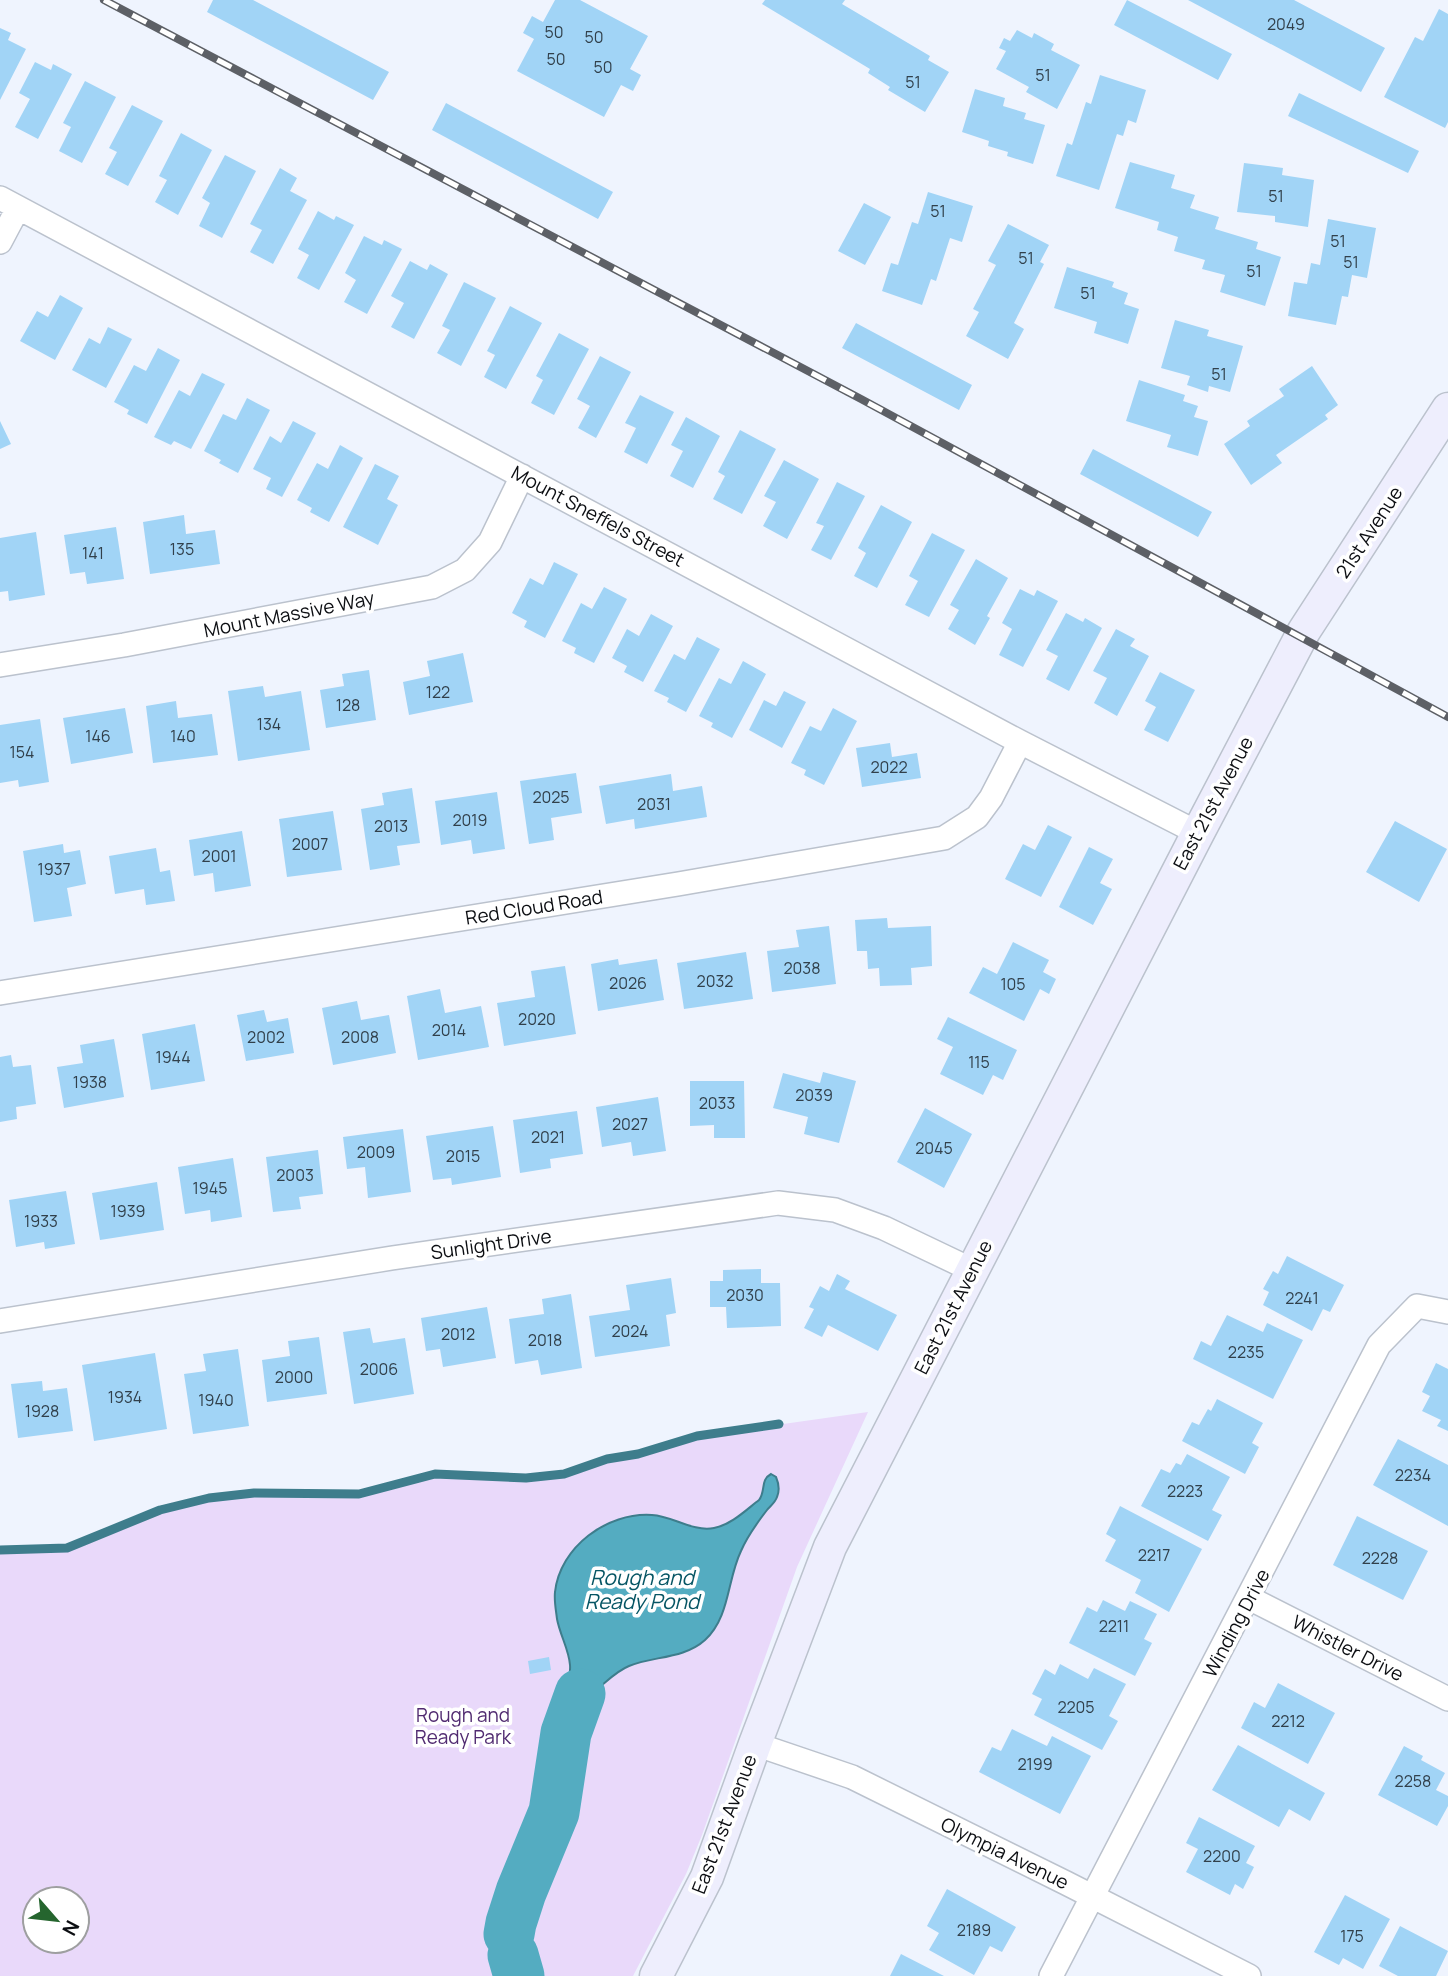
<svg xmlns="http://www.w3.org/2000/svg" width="1448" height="1976" font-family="Manrope,sans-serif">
<rect width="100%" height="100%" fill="#eff4fe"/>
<path fill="#e9d9fa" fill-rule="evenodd" d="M868,1412L797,1567L702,1835L686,1874L633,1976H0V1550L67,1548L160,1510L209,1498L254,1493L359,1494L435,1474L526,1478L564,1474L607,1459L638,1454L697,1436ZM35,1899H77V1941H35Z"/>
<path fill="#54acc1" stroke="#3e7d8c" stroke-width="2" d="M771,1474L776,1477C779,1484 780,1490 777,1497C775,1503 770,1506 767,1510C757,1523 747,1537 741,1551C727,1580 730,1617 705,1640C684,1659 653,1656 629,1666C614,1672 603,1686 589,1695L572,1691C566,1683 571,1675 570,1665C569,1650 560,1635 557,1619C556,1610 554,1601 555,1592C560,1547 607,1512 652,1515C673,1516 692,1532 714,1528C731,1525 746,1510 759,1500C766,1491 760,1480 771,1474Z"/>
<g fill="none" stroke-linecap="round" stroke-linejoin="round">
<path stroke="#3e7d8c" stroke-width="9" d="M0,1550L67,1548L160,1510L209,1498L254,1493L359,1494L435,1474L526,1478L564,1474L607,1459L638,1454L697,1436L779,1424"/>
<path stroke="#54acc1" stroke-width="51" d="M509,1934L511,1923L521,1892L554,1812L566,1733L580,1694
M513,1955L519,1976"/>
</g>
<path fill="#a1d4f6" d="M213,0H253L389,72L373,100L207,12Z
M555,0H580L648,36L630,69L641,75L633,91L621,85L604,117L517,71L534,39L523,33L532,16L543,22Z
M765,0H845L842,4L930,56L928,60L949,72L925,112L888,90L890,87L868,73L870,69L762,4Z
M1127,0L1232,54L1218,80L1114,25Z
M1188,0H1294L1385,48L1361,92Z
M1439,9L1448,14V122L1445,128L1384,97L1415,37L1423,41Z
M0,28L11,33L8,40L26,49L0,100Z
M1017,30L1032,38L1034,33L1054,44L1051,50L1080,65L1057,109L1026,92L1029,87L996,69L1006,51L999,48L1004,38L1010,41Z
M35,62L51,70L53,64L72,74L38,139L15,127L30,99L19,93Z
M1100,75L1146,90L1136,123L1128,120L1123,136L1117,134L1099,190L1056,176L1067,143L1072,145L1086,102L1091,104Z
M85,81L116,97L82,163L59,151L71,127L63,123Z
M975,89L1005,98L1003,106L1026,113L1024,119L1045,125L1033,164L1007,156L1008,152L988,146L989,141L962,132Z
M1299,93L1419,151L1408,173L1288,116Z
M446,103L613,192L598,219L432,130Z
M132,105L163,121L128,186L105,174L117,152L109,148Z
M181,133L212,150L178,215L155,202L167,180L159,176Z
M225,155L256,171L222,238L199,226L210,203L202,198Z
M1130,162L1175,175L1171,188L1195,195L1190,208L1219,217L1215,229L1258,242L1256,249L1281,257L1265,306L1220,292L1225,275L1202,269L1205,260L1174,251L1178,237L1157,230L1159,222L1115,208Z
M1244,163L1283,168L1282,175L1314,180L1308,227L1275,222V216L1237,212Z
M280,168L297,178L290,191L307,200L273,264L250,252L262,230L250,224Z
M928,192L973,206L962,242L950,238L936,281L931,279L922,305L882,291L891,263L898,265L912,222L918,224Z
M864,203L891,217L865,265L838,251Z
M318,211L334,220L336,216L354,225L319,290L297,278L309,255L298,249Z
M1328,219L1376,228L1367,278L1352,275L1348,297L1342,296L1336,325L1288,316L1294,282L1307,284L1311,263L1320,265Z
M1008,224L1049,245L1040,262L1044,264L1014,323L1024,329L1008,359L966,336L979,312L973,309L996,265L988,261Z
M364,236L382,245L384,240L402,249L367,314L344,302L356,280L345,273Z
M410,261L427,270L430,264L448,274L414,339L391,327L404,303L391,296Z
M1067,267L1114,282L1112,287L1128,293L1124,304L1139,309L1128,344L1094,333L1097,322L1054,308Z
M464,282L496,298L461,366L437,353L450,330L442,326Z
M60,295L83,308L55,360L20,341L37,311L48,317Z
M510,306L542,323L506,389L484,377L495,355L487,351Z
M1175,320L1209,330L1207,336L1243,346L1230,392L1209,386L1208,392L1187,385L1190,376L1161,368Z
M856,323L972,385L959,410L842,348Z
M108,327L132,339L106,388L72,370L89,338L100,344Z
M559,333L589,349L554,415L531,403L543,380L536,376Z
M158,348L180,360L147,424L127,414L129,410L114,402L134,365L146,371Z
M600,356L631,372L596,438L578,428L590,406L577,399Z
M1312,366L1338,405L1325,415L1328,419L1276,455L1282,463L1251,485L1224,444L1250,426L1247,421L1284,396L1279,389Z
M202,373L225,384L191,449L174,441L171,445L154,437L179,390L190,396Z
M1139,380L1185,395L1183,401L1198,406L1194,417L1208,421L1198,456L1167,447L1171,435L1126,421Z
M640,395L674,412L647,464L624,452L636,428L625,423Z
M247,398L270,410L238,473L219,463L221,460L204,451L223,414L236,420Z
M686,417L720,436L693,488L670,476L683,451L671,445Z
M0,421L11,444L0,449Z
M293,421L316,433L282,497L266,489L271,478L253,469L270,436L281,443Z
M740,430L776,449L742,514L713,499L725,476L718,472Z
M340,445L363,458L329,522L310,512L312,508L297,500L317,463L328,469Z
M1093,449L1212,512L1198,537L1080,474Z
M784,460L819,479L787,539L763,526L776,502L764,496Z
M375,464L399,476L387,499L398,505L378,545L343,527Z
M837,482L865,496L831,560L811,550L824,526L816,523Z
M881,505L912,522L877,588L854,576L866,553L858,548Z
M184,515L186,534L215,530L220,564L150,574L143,522Z
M116,527L124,579L87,584L85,572L70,574L64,535Z
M36,532L45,595L9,601L8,591L0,592V538Z
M932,533L965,550L929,617L905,605L918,581L909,576Z
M976,559L1008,578L987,616L990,618L975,645L948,629L959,610L950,605Z
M554,562L578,574L545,638L524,627L527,621L512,613L530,578L543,585Z
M604,587L627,599L594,663L574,653L576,648L562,641L581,603L592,609Z
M1020,589L1034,596L1037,590L1058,601L1023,667L999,655L1012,629L1002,623Z
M1066,613L1083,622L1085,618L1102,628L1069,691L1046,679L1058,656L1046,650Z
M651,614L673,626L643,682L624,672L627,666L612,658L627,629L639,636Z
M1116,629L1135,639L1130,646L1149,656L1117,716L1094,703L1107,678L1093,671Z
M697,637L720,649L686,712L667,702L669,698L654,691L674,654L685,660Z
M463,653L473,702L409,715L403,682L430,676L427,661Z
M743,661L766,674L732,738L711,727L713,723L699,716L719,678L731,684Z
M369,670L376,720L326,728L320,690L344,686L342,674Z
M1160,672L1195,690L1168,742L1144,730L1156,707L1145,701Z
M263,686L265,697L301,691L310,750L238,761L228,691Z
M784,691L806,702L782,748L749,730L764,700L776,706Z
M176,701L178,718L212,714L218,755L153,763L146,706Z
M125,708L133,753L71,764L63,718Z
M833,708L857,721L824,785L804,775L806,770L791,763L810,726L821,731Z
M40,719L49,782L19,787L18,780L0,783V725Z
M890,743L892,757L917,753L921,778L862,787L856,748Z
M576,773L582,813L551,818L554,840L529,844L520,781Z
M671,774L673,791L702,786L707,817L635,829L634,819L606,824L599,786Z
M412,788L420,843L397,846L400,865L370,870L361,809L384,805L382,793Z
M497,792L505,849L473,854L471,840L441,845L435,801Z
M333,811L342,870L287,877L279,819Z
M1395,821L1447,849L1419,902L1366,872Z
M1048,825L1072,837L1041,897L1005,879L1023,844L1035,850Z
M242,831L251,886L215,892L213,873L194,876L189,840Z
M63,844L64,853L80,850L86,884L67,888L72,916L34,922L23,851Z
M1089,847L1113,859L1100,883L1112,889L1093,925L1059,907Z
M156,848L160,872L170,870L175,901L146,905L144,889L115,894L109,856Z
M887,918L888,928L931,926L932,966L911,968L912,985L880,986L879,968L868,969L867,951H857L855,920Z
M829,926L836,984L772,992L767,951L799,947L796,930Z
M1013,942L1049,960L1043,972L1056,979L1049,994L1040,989L1024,1021L969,993L983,967L997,974Z
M746,952L753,999L684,1009L677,963Z
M618,959L619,965L657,959L664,1000L598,1011L591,964Z
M565,966L576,1034L504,1046L497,1003L535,997L531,971Z
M440,989L445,1013L481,1006L489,1047L418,1060L407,996Z
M357,1001L361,1020L389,1015L396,1053L333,1065L322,1008Z
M264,1010L267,1022L288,1018L294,1053L246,1061L237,1015Z
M948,1017L1017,1050L1003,1080L993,1075L983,1095L940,1074L953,1047L937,1039Z
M195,1024L205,1081L151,1090L142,1034Z
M114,1039L124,1097L64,1108L57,1067L83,1063L80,1045Z
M11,1055L13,1067L31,1065L36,1104L16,1107L17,1119L0,1122V1057Z
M823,1072L856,1081L839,1143L804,1134L808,1117L773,1108L783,1073L820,1083Z
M690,1081H744L745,1138H714V1125L690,1126Z
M658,1097L666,1151L633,1156L631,1142L602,1147L596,1107Z
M925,1108L972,1134L944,1188L897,1162Z
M577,1111L583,1154L550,1159L551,1168L520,1173L513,1120Z
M493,1126L501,1177L452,1185L451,1178L433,1180L426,1136Z
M403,1129L411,1192L368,1198L365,1167L347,1169L343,1137Z
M318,1150L323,1194L299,1197L301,1209L273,1212L266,1157Z
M233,1158L242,1217L211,1222L210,1210L185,1214L178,1167Z
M157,1182L164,1230L100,1240L92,1193Z
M66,1191L75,1244L45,1249L44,1242L16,1247L9,1200Z
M1287,1256L1344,1285L1330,1312L1323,1309L1312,1331L1263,1305L1269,1292L1263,1289L1273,1271L1278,1274Z
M761,1269V1283H780L781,1326L727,1328L726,1307H710V1281H723V1270Z
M837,1274L850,1281L845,1289L897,1315L878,1351L828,1325L822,1337L804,1328L814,1309L809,1307L820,1286L829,1291Z
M671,1278L676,1313L666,1315L670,1346L595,1357L589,1316L630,1310L626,1285Z
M571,1294L582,1368L541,1375L538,1360L515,1364L509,1319L544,1314L542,1299Z
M487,1307L496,1358L443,1367L440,1349L426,1351L421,1318Z
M1227,1315L1263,1332L1267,1323L1303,1340L1273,1399L1193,1359L1201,1341L1211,1346Z
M370,1328L373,1343L405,1338L414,1394L354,1404L343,1332Z
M319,1337L327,1394L267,1402L262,1360L290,1356L288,1341Z
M238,1349L249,1426L193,1434L184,1374L206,1371L203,1354Z
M155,1353L167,1429L94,1441L82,1365Z
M1436,1363L1448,1369V1431L1437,1426L1441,1420L1422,1411L1430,1396L1422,1392Z
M42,1381L43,1391L67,1388L73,1431L18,1438L11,1384Z
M1217,1399L1263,1423L1252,1443L1259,1447L1245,1474L1182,1441L1192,1422L1199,1425L1208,1409L1211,1411Z
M1398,1439L1448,1465V1526L1373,1485Z
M1187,1454L1230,1477L1212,1510L1222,1515L1208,1541L1141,1506L1161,1469L1170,1473L1176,1463L1181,1465Z
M1120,1506L1202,1549L1169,1612L1135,1593L1141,1580L1105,1561L1116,1540L1106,1534Z
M1357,1516L1428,1551L1403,1600L1333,1565Z
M1103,1600L1125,1611L1130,1601L1157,1614L1144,1639L1152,1643L1135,1676L1069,1643L1087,1607L1097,1612Z
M549,1657L551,1670L530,1674L528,1661Z
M1060,1664L1088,1679L1094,1668L1126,1684L1109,1716L1118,1721L1102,1750L1034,1715L1042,1699L1032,1694L1045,1669L1055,1675Z
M1278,1683L1335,1713L1308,1764L1241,1728L1254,1702L1265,1708Z
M1012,1729L1047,1746L1052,1736L1091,1756L1060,1814L979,1772L992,1747L1001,1751Z
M1238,1745L1325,1793L1310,1821L1289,1809L1279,1827L1212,1790Z
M1404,1746L1423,1756L1421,1760L1445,1773L1436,1790L1448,1796V1806L1437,1826L1378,1795Z
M1199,1817L1255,1846L1246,1863L1254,1867L1243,1889L1235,1884L1230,1895L1186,1872L1198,1849L1186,1843Z
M947,1889L1016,1927L1002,1952L990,1946L974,1975L929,1950L939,1933L927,1926Z
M1345,1895L1390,1919L1363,1969L1343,1958L1339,1965L1314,1952Z
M1400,1926L1448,1951L1436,1976H1398L1379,1966Z
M901,1954L944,1976H890Z"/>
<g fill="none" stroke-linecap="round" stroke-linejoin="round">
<defs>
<path id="street" d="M0,198L1020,742L1198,833
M0,242L18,208
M0,665L124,645L432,587L465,570L490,542L522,476
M0,993L678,884L944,838L977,817L991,798L1020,742
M0,1321L392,1258L778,1203L835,1210L884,1228L972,1270
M1249,1598L1448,1699
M755,1744L852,1777L1066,1883L1249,1976
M1051,1976L1379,1345L1417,1306L1448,1312"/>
<path id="secondary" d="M656,1976L707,1877L755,1744L830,1547L1198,833L1304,631L1448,409"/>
</defs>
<use href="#street" stroke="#bbc2cd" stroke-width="26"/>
<use href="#secondary" stroke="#bbc2cd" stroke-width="35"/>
<use href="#street" stroke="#fff" stroke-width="23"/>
<use href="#secondary" stroke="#eeeefd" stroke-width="32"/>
<defs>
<path id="rail" d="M104,0L861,399L1448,717"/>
</defs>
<use href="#rail" stroke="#5d6066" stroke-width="8"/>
<use href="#rail" stroke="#fff" stroke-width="5" stroke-dasharray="16" stroke-linecap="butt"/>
</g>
<g text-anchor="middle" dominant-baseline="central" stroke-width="7" stroke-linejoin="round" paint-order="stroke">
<g font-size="16" fill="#31404b">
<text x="1286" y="24">2049</text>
<text x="554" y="32">50</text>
<text x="594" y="37">50</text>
<text x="556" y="59">50</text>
<text x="603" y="67">50</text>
<text x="1043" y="75">51</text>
<text x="913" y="82">51</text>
<text x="1276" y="196">51</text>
<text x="938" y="211">51</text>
<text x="1338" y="241">51</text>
<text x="1026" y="258">51</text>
<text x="1351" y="262">51</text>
<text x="1254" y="271">51</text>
<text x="1088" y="293">51</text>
<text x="1219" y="374">51</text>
<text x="182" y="549">135</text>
<text x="93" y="553">141</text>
<text x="438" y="692">122</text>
<text x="348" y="705">128</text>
<text x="269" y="724">134</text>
<text x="98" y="736">146</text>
<text x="183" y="736">140</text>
<text x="22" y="752">154</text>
<text x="889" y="767">2022</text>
<text x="551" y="797">2025</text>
<text x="654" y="804">2031</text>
<text x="470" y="820">2019</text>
<text x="391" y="826">2013</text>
<text x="310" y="844">2007</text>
<text x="219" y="856">2001</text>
<text x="54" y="869">1937</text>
<text x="802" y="968">2038</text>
<text x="715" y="981">2032</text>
<text x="628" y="983">2026</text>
<text x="1013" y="984">105</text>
<text x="537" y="1019">2020</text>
<text x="449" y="1030">2014</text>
<text x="266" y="1037">2002</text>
<text x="360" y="1037">2008</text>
<text x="173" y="1057">1944</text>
<text x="979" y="1062">115</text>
<text x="90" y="1082">1938</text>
<text x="814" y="1095">2039</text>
<text x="717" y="1103">2033</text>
<text x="630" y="1124">2027</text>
<text x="548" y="1137">2021</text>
<text x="934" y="1148">2045</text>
<text x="376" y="1152">2009</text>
<text x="463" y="1156">2015</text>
<text x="295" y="1175">2003</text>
<text x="210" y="1188">1945</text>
<text x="128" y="1211">1939</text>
<text x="41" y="1221">1933</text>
<text x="745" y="1295">2030</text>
<text x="1302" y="1298">2241</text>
<text x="630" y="1331">2024</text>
<text x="458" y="1334">2012</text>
<text x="545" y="1340">2018</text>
<text x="1246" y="1352">2235</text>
<text x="379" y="1369">2006</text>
<text x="294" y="1377">2000</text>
<text x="125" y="1397">1934</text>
<text x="216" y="1400">1940</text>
<text x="42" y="1411">1928</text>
<text x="1413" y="1475">2234</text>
<text x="1185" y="1491">2223</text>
<text x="1154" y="1555">2217</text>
<text x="1380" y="1558">2228</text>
<text x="1114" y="1626">2211</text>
<text x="1076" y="1707">2205</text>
<text x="1288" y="1721">2212</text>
<text x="1035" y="1764">2199</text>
<text x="1413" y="1781">2258</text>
<text x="1222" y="1856">2200</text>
<text x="974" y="1930">2189</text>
<text x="1352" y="1936">175</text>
</g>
<g font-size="19" fill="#0c0e12" stroke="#fff">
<text transform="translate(598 516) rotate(28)">Mount Sneffels Street</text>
<text transform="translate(1369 532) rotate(-57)">21st Avenue</text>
<text transform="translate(289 614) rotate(-11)">Mount Massive Way</text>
<text transform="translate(1213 803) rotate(-62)">East 21st Avenue</text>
<text transform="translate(534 907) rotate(-9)">Red Cloud Road</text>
<text transform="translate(491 1244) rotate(-8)">Sunlight Drive</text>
<text transform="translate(953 1307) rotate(-63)">East 21st Avenue</text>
<text transform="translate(1236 1623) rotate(-62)">Winding Drive</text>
<text transform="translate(1348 1648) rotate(27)">Whistler Drive</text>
<text transform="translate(724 1824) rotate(-69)">East 21st Avenue</text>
<text transform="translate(1005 1853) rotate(26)">Olympia Avenue</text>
</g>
<g font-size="19" fill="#512b71" stroke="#fff">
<text x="463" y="1715">Rough and<tspan x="463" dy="22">Ready Park</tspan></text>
</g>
<g font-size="21" font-style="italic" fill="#065564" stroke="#fff">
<text x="642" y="1577">Rough and<tspan x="642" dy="24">Ready Pond</tspan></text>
</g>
</g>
<g transform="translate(56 1920) rotate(118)"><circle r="33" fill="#ffffff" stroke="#9e9fa0" stroke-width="2"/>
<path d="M0-5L12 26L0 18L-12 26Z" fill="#25652e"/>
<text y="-10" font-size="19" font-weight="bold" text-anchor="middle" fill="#0c0e12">N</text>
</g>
</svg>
